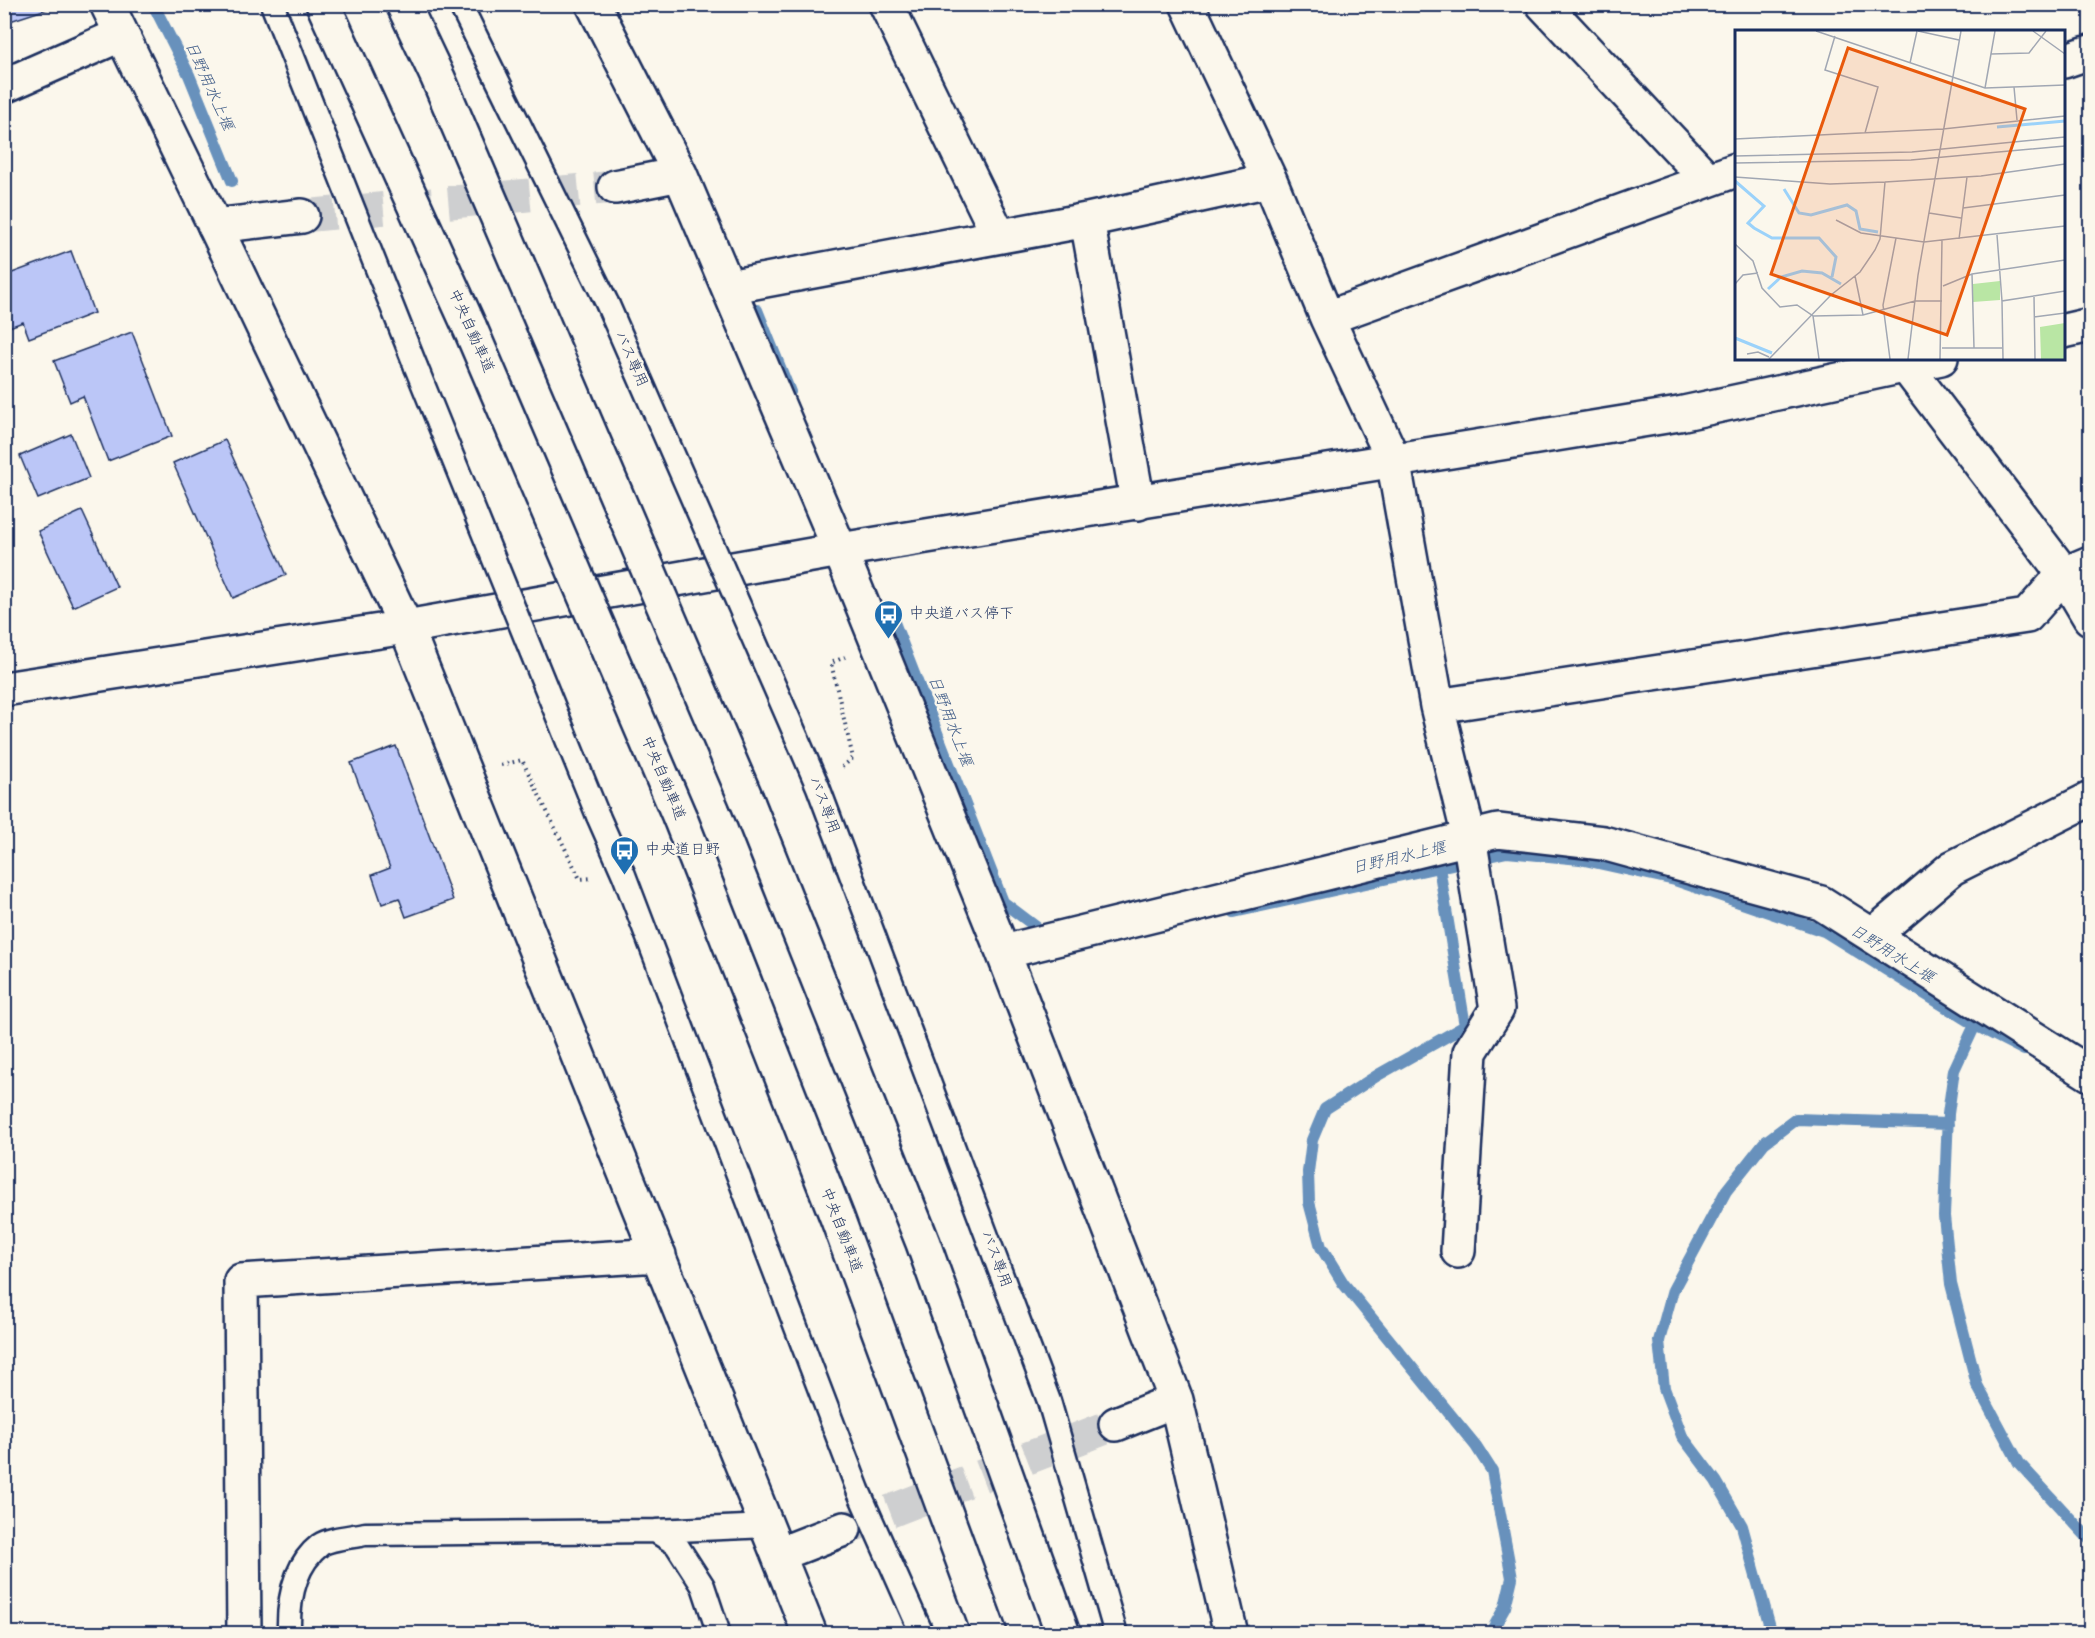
<svg xmlns="http://www.w3.org/2000/svg" width="2095" height="1638" font-family="Kalam,'Klee One',sans-serif">
<rect width="100%" height="100%" fill="#fbf7ec"/>
<filter id="ink" filterUnits="userSpaceOnUse"><feTurbulence type="fractalNoise" baseFrequency=".0167" numOctaves="2"/><feDisplacementMap in="SourceGraphic" scale="12" xChannelSelector="R" yChannelSelector="G"/><feConvolveMatrix kernelMatrix="1 2 1 2 8 2 1 2 1" color-interpolation-filters="sRGB"/></filter>
<g filter="url(#ink)">
<g fill="none" stroke-linecap="round" stroke-linejoin="round">
<path stroke="#6891bc" stroke-width="12" d="M153,4L189,75L232,181
M757,310L790,392
M888,607L1003,902L1048,936
M1439,867L1465,1026L1378,1075L1325,1109L1312,1140L1308,1172L1309,1202L1321,1247L1343,1283L1476,1446L1492,1471L1512,1578L1505,1607L1490,1634
M1234,912L1507,852L1580,859L1675,880L1824,931L1975,1025L2024,1050
M1975,1025L1954,1070L1948,1114L1944,1216L1951,1284L1977,1385L2019,1463L2090,1540
M1772,1634L1742,1526L1716,1481L1682,1436L1664,1388L1659,1341L1673,1290L1726,1191L1764,1143L1796,1119L1948,1124"/>
</g>
<path fill="#bbc6f7" stroke="#1b2f5e" stroke-width="1.5" d="M4,4H49L50,8L4,23Z
M71,251L94,313L29,338L23,322L4,329V276Z
M132,332L172,436L108,461L83,396L70,402L54,361Z
M71,434L89,478L38,499L20,456Z
M225,440L286,575L233,598L173,463Z
M82,511L117,587L73,607L38,531Z
M396,746L453,900L406,917L399,898L382,904L372,875L390,868L351,763Z"/>
<g fill="none" stroke-linecap="round" stroke-linejoin="round">
<path stroke="#cecfd0" stroke-width="33" stroke-dasharray="33 16" stroke-linecap="butt" d="M302,216L615,187
M844,1529L1116,1424"/>
<defs>
<path id="service" d="M272,4L416,367
M460,4L607,303
M797,738L818,787L1049,1401L1116,1634
M598,816L624,875L858,1490L922,1634
M655,1531L676,1544L703,1586L719,1634
M289,1634C288,1603 293,1566 320,1545C330,1538 353,1537 365,1534L655,1531L768,1526"/>
<path id="minor" d="M593,4L680,174L728,287L840,550L1003,952L1176,1400L1231,1634
M886,4L999,236
M1187,4L1270,180L1327,318L1393,459L1437,706L1469,837L1497,1009L1470,1052L1458,1251
M1543,4L1707,179
M2064,61L2090,52
M4,86L120,35
M615,187L680,174
M1087,220L1138,503
M215,226L302,216
M728,287L1087,220L1270,180
M1327,318L1736,170
M1903,358L1906,366L2064,574L2090,618
M406,627L810,1634
M1437,706L2027,616L2064,574L2090,563
M1873,935L1952,868L2090,799
M1003,952L1498,831L1603,843L1821,903L2090,1074
M1116,1424L1176,1400
M780,1554L844,1529
M244,1634L241,1281L659,1255"/>
<path id="tertiary" d="M107,4L215,226L406,627
M2064,331L2090,325
M4,689L406,627L840,550L1679,414L1941,358"/>
<path id="motorway" d="M323,4L470,328
M403,4L438,78L536,307
M747,801L923,1243L1063,1634
M680,818L838,1220L990,1634"/>
</defs>
<use href="#service" stroke="#1b2f5e" stroke-width="27"/>
<use href="#minor" stroke="#1b2f5e" stroke-width="38"/>
<use href="#tertiary" stroke="#1b2f5e" stroke-width="38"/>
<use href="#motorway" stroke="#1b2f5e" stroke-width="38"/>
<path stroke="#1b2f5e" stroke-width="4" stroke-dasharray="1.5 4.5" stroke-linecap="butt" d="M501,765L522,760L580,879L593,878
M842,767L853,758L831,663L845,657"/>
<use href="#service" stroke="#fbf7ec" stroke-width="22"/>
<use href="#minor" stroke="#fbf7ec" stroke-width="33"/>
<use href="#tertiary" stroke="#fbf7ec" stroke-width="33"/>
<use href="#motorway" stroke="#fbf7ec" stroke-width="33"/>
<defs>
<path id="service-bridge" d="M607,303L797,738
M416,367L598,816"/>
<path id="motorway-bridge" d="M536,307L747,801
M470,328L680,818"/>
</defs>
<use href="#service-bridge" stroke="#1b2f5e" stroke-width="27" stroke-linecap="butt"/>
<use href="#motorway-bridge" stroke="#1b2f5e" stroke-width="38" stroke-linecap="butt"/>
<use href="#service-bridge" stroke="#fbf7ec" stroke-width="22"/>
<use href="#motorway-bridge" stroke="#fbf7ec" stroke-width="33"/>
</g>
</g>
<defs>
<symbol id="bus-pin" viewBox="-11 -11 22 30"><path d="M0 17L-7.5 6A9.5 9.5 0 1 1 7.5 6Z" fill="#1f6fb2" stroke="#fbf7ec"/><path d="M-5-6H5V4H4V6H2V4H-2V6H-4V4H-5ZM-3.5-4V0h7V-4ZM-3.5 1.2v1.5H-2V1.2ZM2 1.2v1.5H3.5V1.2Z" fill="#fff"/></symbol>
</defs>
<g fill-rule="evenodd">
<use href="#bus-pin" x="872" y="598" width="33" height="45"/>
<use href="#bus-pin" x="608" y="834" width="33" height="45"/>
</g>
<g text-anchor="middle" dominant-baseline="central" stroke-width="4.5" stroke-linejoin="round" paint-order="stroke">
<g font-size="15" fill="#1b2f5e" stroke="#fbf7ec">
<text transform="translate(471 331) rotate(66)">中央自動車道</text>
<text transform="translate(631 359) rotate(66)">バス専用</text>
<text transform="translate(663 778) rotate(67)">中央自動車道</text>
<text transform="translate(824 805) rotate(69)">バス専用</text>
<text transform="translate(841 1230) rotate(69)">中央自動車道</text>
<text transform="translate(996 1259) rotate(69)">バス専用</text>
</g>
<g font-size="15" fill="#1b2f5e" stroke="#fbf7ec" text-anchor="start">
<text x="909" y="614">中央道バス停下</text>
<text x="645" y="850">中央道日野</text>
</g>
<g font-size="16" font-style="italic" fill="#3b5885" stroke="#fbf7ec">
<text transform="translate(209 86) rotate(66)">日野用水上堰</text>
<text transform="translate(950 721) rotate(69)">日野用水上堰</text>
<text transform="translate(1399 858) rotate(-13)">日野用水上堰</text>
<text transform="translate(1892 954) rotate(32)">日野用水上堰</text>
</g>
</g>
<g transform="translate(1735 30)">
<rect width="330" height="330" fill="#fbf7ec"/>
<path d="M265,251V270L238,272V254ZM330,293V329H306L305,297Z" fill="#b9e6a4"/>
<path fill="none" stroke="#9bd2fa" stroke-width="3" d="M262,97L330,91M0,151L29,176L13,193L19,198L37,208H84L101,227L97,247M49,159L64,183L76,185L112,175L121,181L125,199L143,202M33,259L46,247L67,241L87,243L106,254M0,308L37,323"/>
<path fill="none" stroke="#a1a7b3" stroke-width="1.5" d="M81,1L250,58L330,55M183,1L224,10M298,1L330,24M100,6L90,40L143,57L130,103M256,24L294,23L311,1M175,33L182,1M279,57L282,90M250,58L260,1M0,109L208,99L330,86M0,126L177,122L330,107M0,133L176,130L330,116M0,147L95,154L150,152L246,146L330,134M228,178L330,165M194,183L226,188M101,190L126,203L189,212L330,196M262,205L267,271M224,209L232,147M0,214L18,231L27,258L45,277L62,275L78,286L84,329M237,244L239,318M120,246L128,285M0,254L8,245L23,243M208,256L237,244L330,230M299,266L300,329M78,286L128,285L180,271H207M299,287L330,283M207,318H267M12,324L23,322L34,327M34,329L96,265L125,242L140,220L145,209L150,152M155,329L148,275L161,208M173,329L183,245L226,1M205,329L207,210M268,329L267,271L330,261"/>
<path fill="#e8590c" fill-opacity="0.15" stroke="#e8590c" stroke-width="3" d="M113,18L290,79L212,305L36,244Z"/>
<rect width="330" height="330" fill="none" stroke="#1b2f5e" stroke-width="3"/>
</g>
<rect width="2095" height="1638" fill="none" stroke="#fbf7ec" stroke-width="24"/>
<rect x="12" y="12" width="2071" height="1614" fill="none" stroke="#1b2f5e" stroke-width="2" filter="url(#ink)"/>
</svg>
